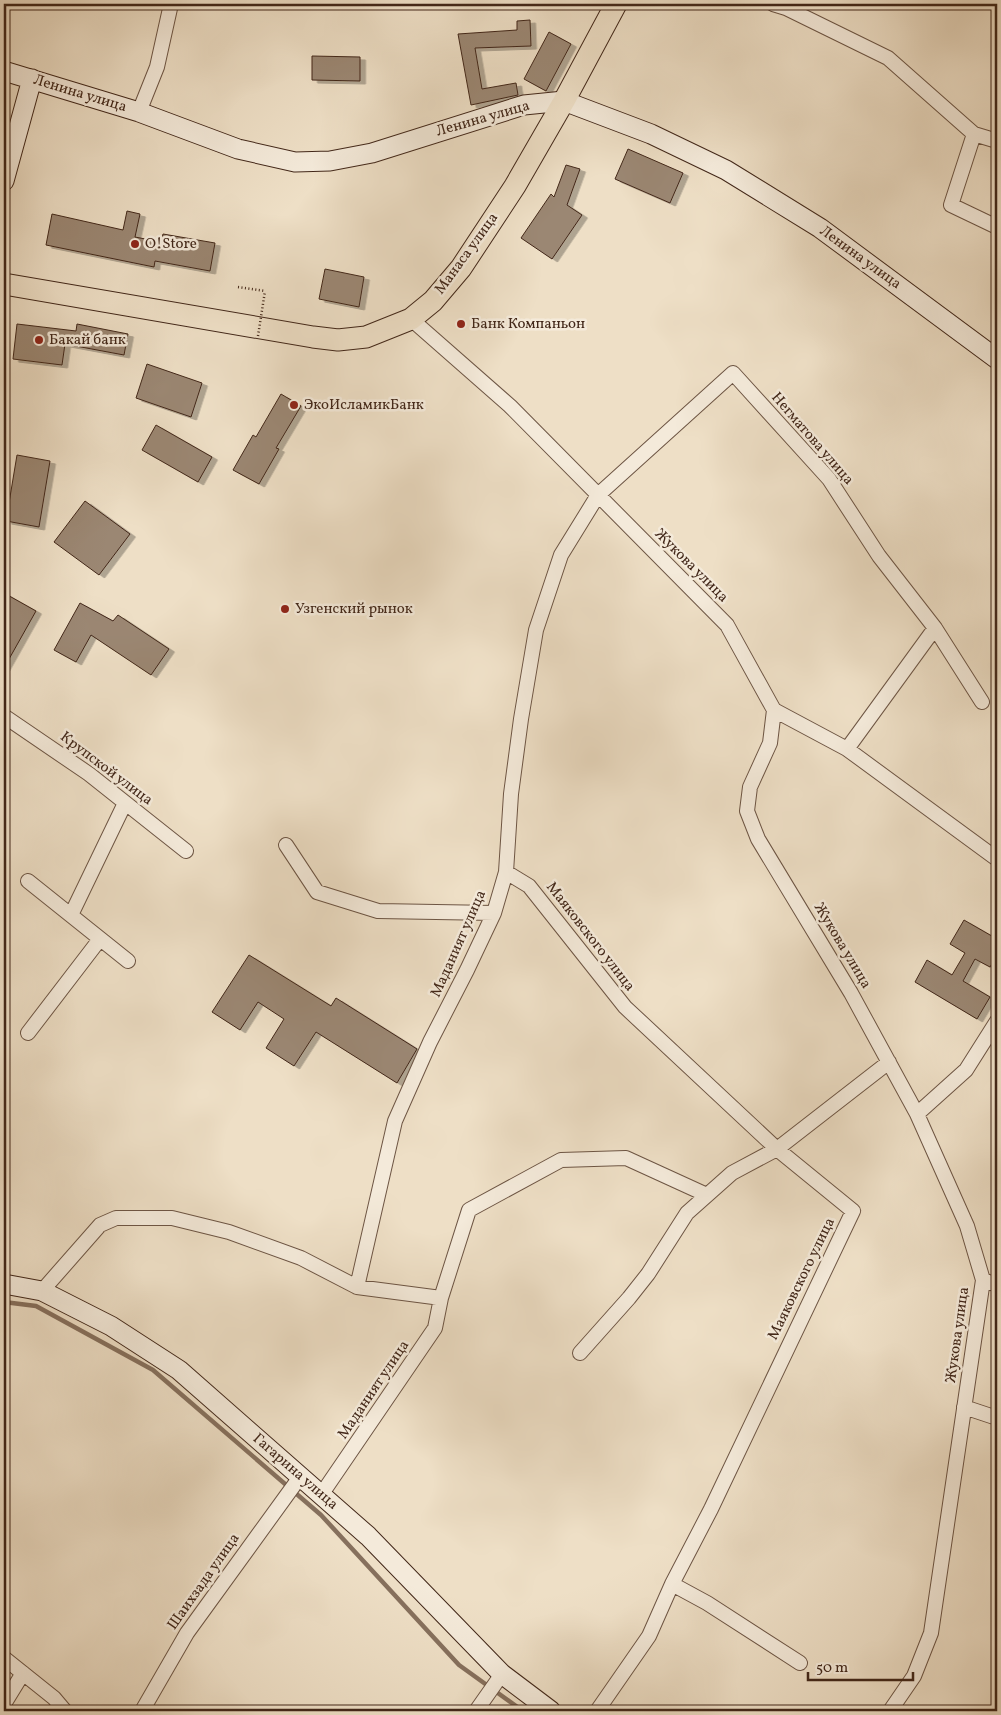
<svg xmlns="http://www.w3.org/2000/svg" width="1001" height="1715" font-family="Vollkorn,serif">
<defs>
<filter id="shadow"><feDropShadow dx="5.5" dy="3" stdDeviation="0" flood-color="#0004"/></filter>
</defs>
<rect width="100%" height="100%" fill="#eedfc6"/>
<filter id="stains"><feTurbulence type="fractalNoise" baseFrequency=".004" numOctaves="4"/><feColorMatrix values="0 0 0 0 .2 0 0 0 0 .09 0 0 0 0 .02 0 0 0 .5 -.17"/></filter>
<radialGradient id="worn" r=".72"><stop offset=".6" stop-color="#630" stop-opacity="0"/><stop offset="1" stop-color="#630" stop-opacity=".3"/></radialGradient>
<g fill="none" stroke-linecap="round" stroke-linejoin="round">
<path stroke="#86705d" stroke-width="4.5" d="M4,1302L36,1306L153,1370L321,1515L459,1665L523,1711"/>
</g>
<path fill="#9b8773" stroke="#422719" filter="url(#shadow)" d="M530,20L531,46L475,48L482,89L516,83L518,95L471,105L458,34L517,30V21Z
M549,32L571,44L546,91L524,79Z
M312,56L360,57V81L312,80Z
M628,149L683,173L670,203L615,179Z
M566,165L580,169L567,205L582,215L552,259L521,238L551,194L554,197Z
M127,211L140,214L135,237L161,242L163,234L215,243L210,271L155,261L154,267L46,245L52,214L123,230Z
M325,269L364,277L359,307L319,299Z
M17,324L76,331L77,324L128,334L124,355L65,344L62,365L13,359Z
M147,364L202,383L191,417L136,398Z
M281,394L301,406L276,448L279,449L259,484L233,470L253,435L256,437Z
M156,425L212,457L198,482L142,450Z
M17,455L50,461L39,527L6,521Z
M85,501L130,534L99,575L54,542Z
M4,593L36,611L4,668Z
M80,603L113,621L118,615L169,649L151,675L91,635L76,662L54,650Z
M964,920L997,939V955L990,967L975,959L963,981L990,997L977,1019L915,982L927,960L952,975L965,953L950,944Z
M249,955L331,1006L336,998L417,1049L397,1083L316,1032L294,1066L266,1048L284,1019L258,1002L240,1030L212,1012Z"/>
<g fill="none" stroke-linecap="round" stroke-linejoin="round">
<defs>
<path id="street" d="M773,4L786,8L888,58L974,134L997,141
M139,112L157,67L171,4
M974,134L951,205L997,227
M411,319L510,406L727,625L774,710L770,743L750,787L747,811L758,839L851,993L917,1114L967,1226L983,1280L931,1633L914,1676L890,1711
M774,710L847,749L997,859
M4,716L89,774L186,851
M847,749L935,628
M286,845L317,892L378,911L494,913
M506,872L529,886L625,1007L777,1149L853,1211L711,1509L672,1584L649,1636L597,1711
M28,881L128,961
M71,915L125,803
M28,1033L100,939
M917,1114L966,1070L997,1021
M983,1280L997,1285
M357,1287L395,1121L430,1042L467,970L494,913L506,872L511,794L521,719L536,630L561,555L598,495L733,373L829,479L879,556L935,628L982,702
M42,1291L100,1225L116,1218H172L229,1232L301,1258L357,1287L441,1298
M580,1353L629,1298L648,1274L687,1213L732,1173L777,1149L889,1062
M964,1407L997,1418
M321,1495L435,1328L441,1298L469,1210L561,1160L626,1158L707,1195
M672,1584L707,1603L800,1663
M4,1658L54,1698L65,1711
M4,1704L23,1673
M142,1711L187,1633L300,1477
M476,1711L502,1674"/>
<path id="secondary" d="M4,71L139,112L238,149L295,162L330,161L372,153L524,105L564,101L651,134L726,170L820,228L997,359
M4,181L32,79
M4,1284L42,1291L111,1326L179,1370L368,1536L502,1674L551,1711"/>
<path id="primary" d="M4,284L313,337L338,340L366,337L411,319L433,301L461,268L515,186L564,101L616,4"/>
</defs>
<use href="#street" stroke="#6d5544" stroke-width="16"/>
<use href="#secondary" stroke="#422719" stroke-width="21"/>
<use href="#primary" stroke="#422719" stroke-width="23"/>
<path stroke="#422719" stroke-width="2.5" stroke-dasharray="1 2.5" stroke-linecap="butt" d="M238,287L265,291"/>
<use href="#street" stroke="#f4eada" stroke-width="14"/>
<use href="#secondary" stroke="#f4eada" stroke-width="19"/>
<use href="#primary" stroke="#eedfc6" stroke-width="21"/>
<path stroke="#422719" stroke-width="2.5" stroke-dasharray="1 2.5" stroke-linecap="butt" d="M258,336L265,291"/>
</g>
<g fill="#8f2418" stroke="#f4eada" stroke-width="2">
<circle cx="135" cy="244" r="5"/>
<circle cx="461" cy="324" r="5"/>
<circle cx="39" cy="340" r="5"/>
<circle cx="294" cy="405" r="5"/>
<circle cx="285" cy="609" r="5"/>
</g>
<g text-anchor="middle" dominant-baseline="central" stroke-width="5" stroke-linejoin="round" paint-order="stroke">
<g font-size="15" fill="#422719" stroke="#f4eada">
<text transform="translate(80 94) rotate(17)">Ленина улица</text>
<text transform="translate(483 119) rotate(-16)">Ленина улица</text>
<text transform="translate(467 254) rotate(-54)">Манаса улица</text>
<text transform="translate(860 258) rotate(36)">Ленина улица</text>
<text transform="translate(812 439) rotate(49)">Негматова улица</text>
<text transform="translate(691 566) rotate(45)">Жукова улица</text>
<text transform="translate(106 769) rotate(37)">Крупской улица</text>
<text transform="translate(590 937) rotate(52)">Маяковского улица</text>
<text transform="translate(459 944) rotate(-66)">Маданият улица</text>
<text transform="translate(842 946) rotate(59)">Жукова улица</text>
<text transform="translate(802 1279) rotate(-64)">Маяковского улица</text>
<text transform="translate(958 1335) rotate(-82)">Жукова улица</text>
<text transform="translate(374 1390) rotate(-56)">Маданият улица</text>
<text transform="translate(295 1472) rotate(41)">Гагарина улица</text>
<text transform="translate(204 1582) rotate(-55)">Шаихзада улица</text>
</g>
<g font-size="15" fill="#422719" stroke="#f4eada" text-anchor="start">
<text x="145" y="244">O!Store</text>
<text x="471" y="324">Банк Компаньон</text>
<text x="49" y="340">Бакай банк</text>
<text x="304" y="405">ЭкоИсламикБанк</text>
<text x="295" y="609">Узгенский рынок</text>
</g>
</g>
<rect width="1001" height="1715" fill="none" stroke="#eedfc6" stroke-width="20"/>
<rect x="5" y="5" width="991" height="1705" fill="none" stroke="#422719" stroke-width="2.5"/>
<rect x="10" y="10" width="981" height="1695" fill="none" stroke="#422719"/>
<path d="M808 1672v8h105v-8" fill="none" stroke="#422719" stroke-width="2.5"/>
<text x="816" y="1672" font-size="15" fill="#422719" stroke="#f4eada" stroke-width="4" paint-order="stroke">50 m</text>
<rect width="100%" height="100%" filter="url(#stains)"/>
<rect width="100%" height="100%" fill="url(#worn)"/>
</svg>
